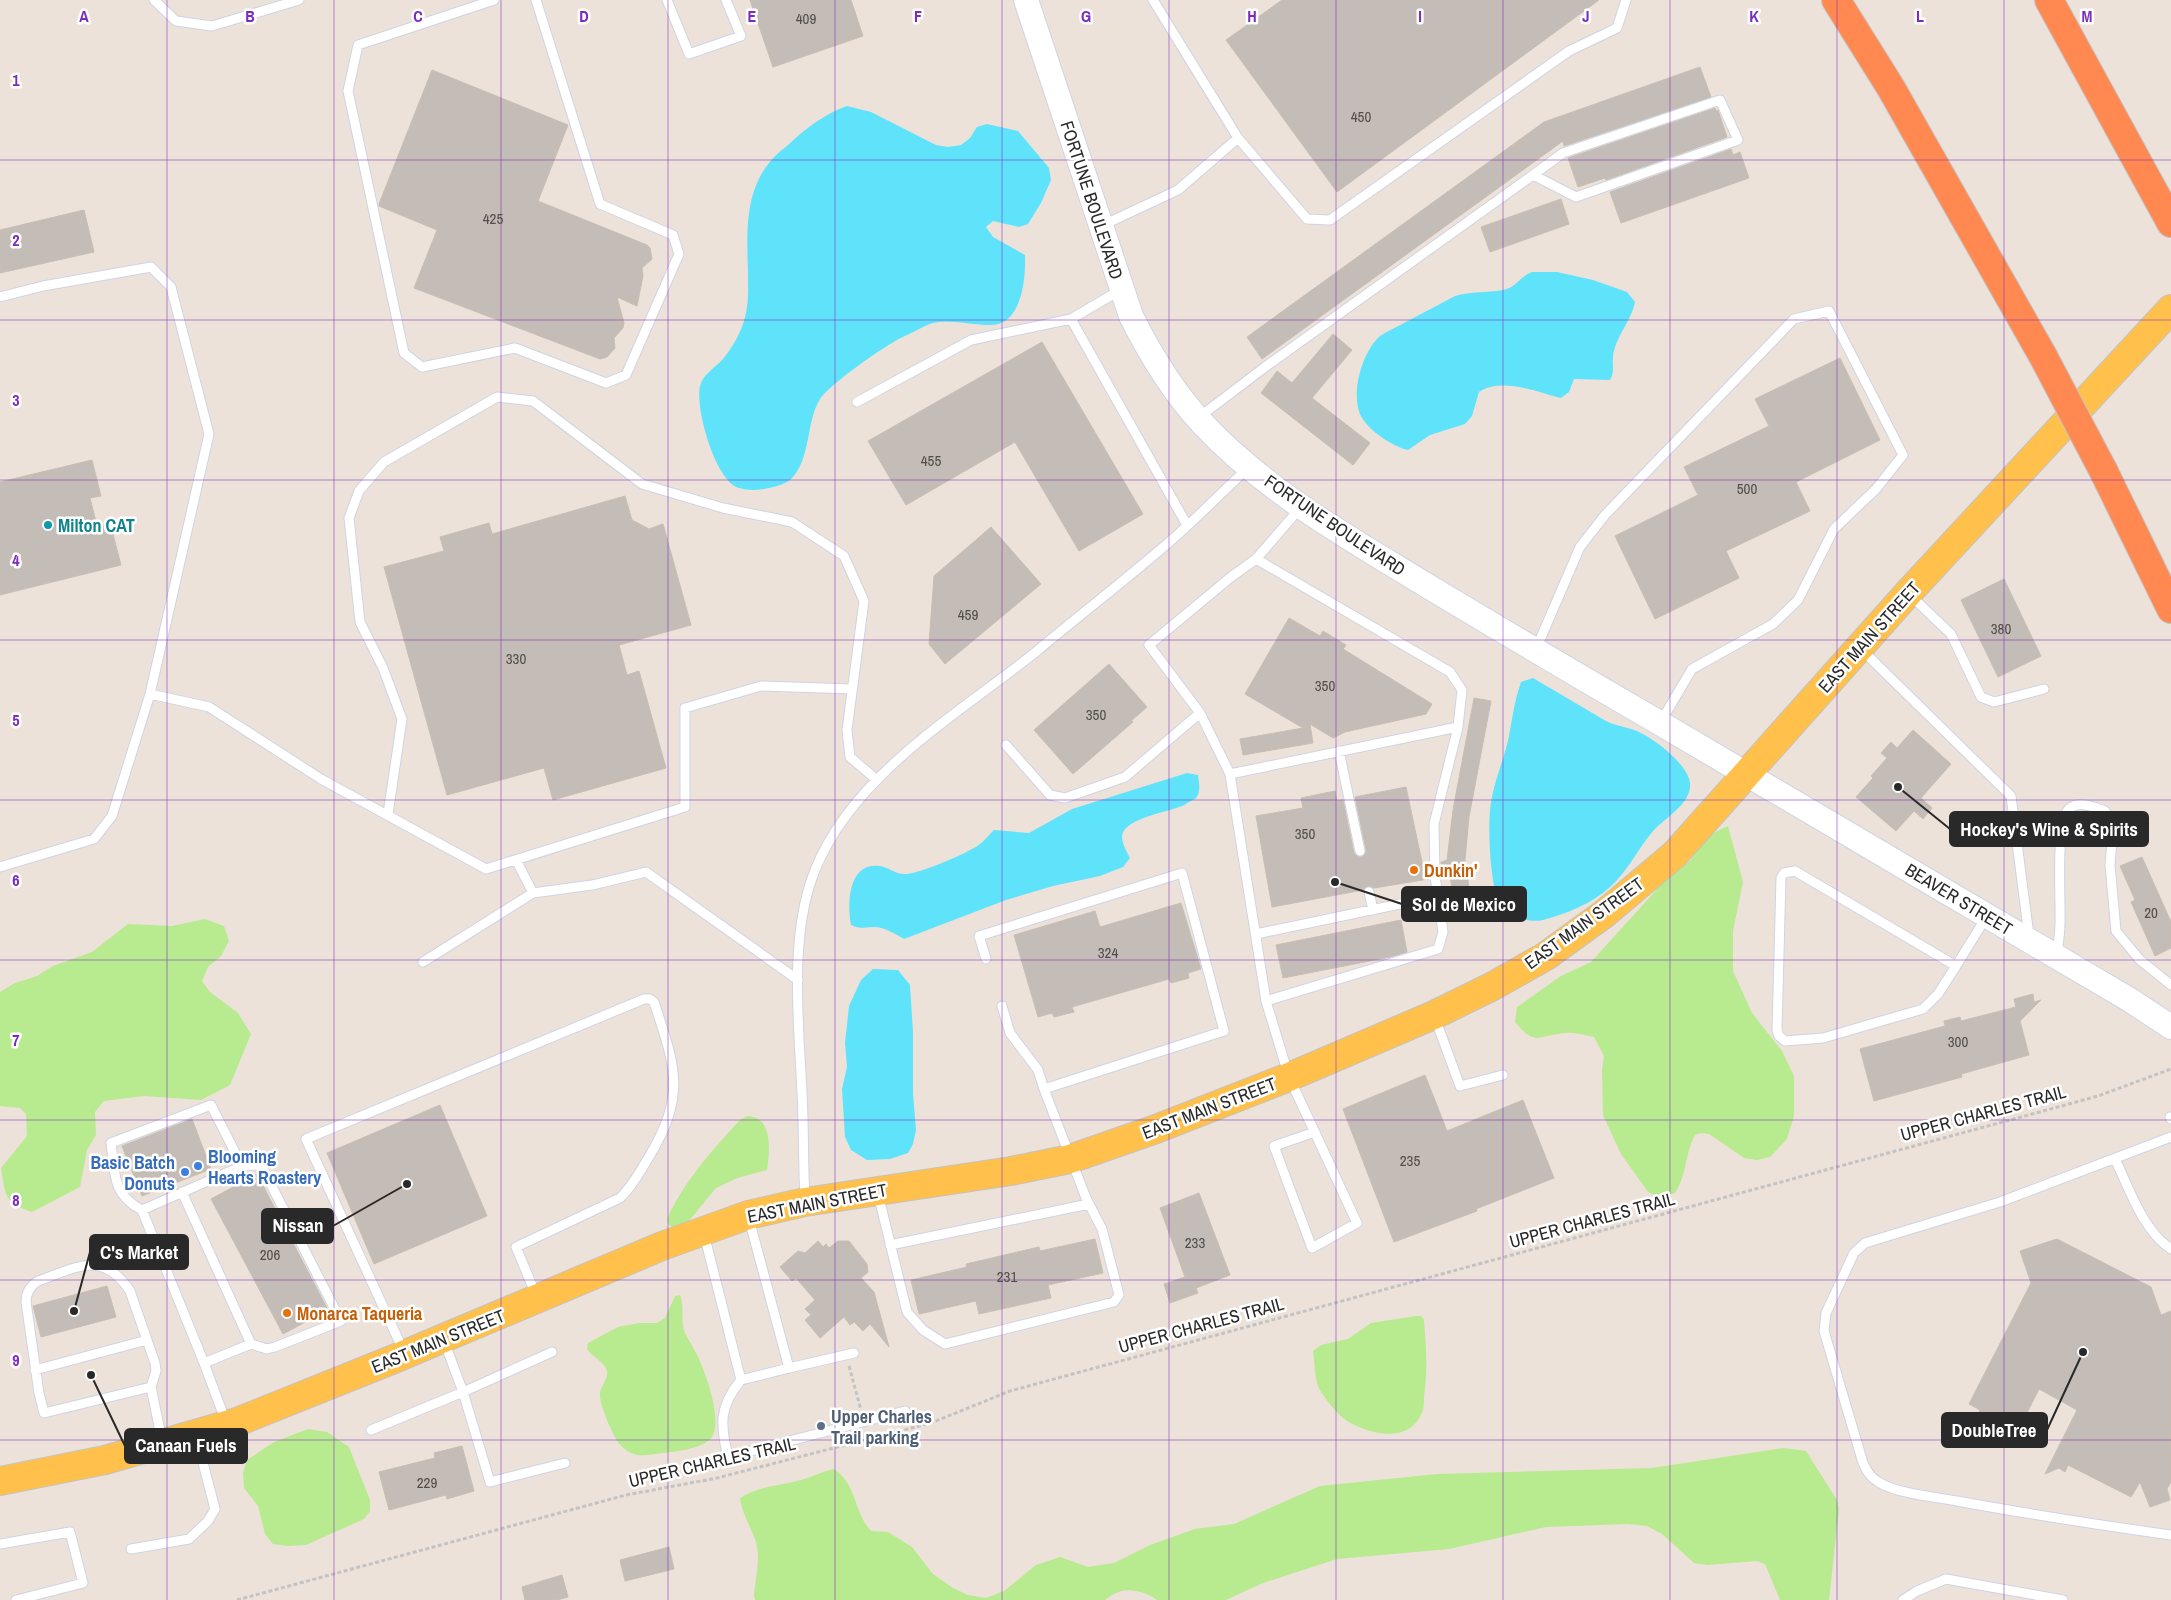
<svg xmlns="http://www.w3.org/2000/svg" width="2171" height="1600" font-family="'Archivo Narrow',sans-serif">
<rect width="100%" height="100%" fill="#ede2d9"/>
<path fill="#b8ea8f" d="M1728,826L1743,882L1733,931V971L1752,1013L1782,1051L1794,1076V1116L1787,1139L1770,1157L1757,1160L1744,1158L1709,1134L1702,1133L1695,1135C1685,1153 1687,1175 1675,1193L1660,1197L1648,1192L1621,1154L1603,1115L1602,1069L1604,1056L1594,1037C1586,1036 1576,1032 1567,1033C1540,1034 1536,1048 1515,1022L1517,1007L1561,976L1591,962L1669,876L1690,861L1705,837Z
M205,919L224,926L229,941L221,956L208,967L202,981L210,992L238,1013L251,1034L230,1085L201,1100L144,1096L104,1101L95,1112L96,1135L87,1150L80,1187L32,1212C4,1203 5,1194 1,1168L27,1136L26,1114L20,1108L0,1106V992L15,983L37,976L53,966L92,952L128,924L172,926Z
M747,1116C773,1116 770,1151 767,1170L737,1178L716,1188L684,1227H672L668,1224L667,1219C685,1180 712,1150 741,1119Z
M680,1295C685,1307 680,1322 685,1333C688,1340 693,1346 696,1353C705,1370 723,1420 712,1437C705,1448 675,1452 662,1453C644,1456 631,1459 618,1442C612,1433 598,1402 600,1392C602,1385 608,1379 607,1371C605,1362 592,1357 587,1349L588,1343L618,1327L640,1323H657L665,1318L675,1296Z
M1416,1316H1421L1424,1320C1426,1346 1428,1370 1424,1396C1424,1402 1424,1410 1421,1415C1407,1444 1369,1434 1347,1421C1338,1415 1327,1401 1321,1392C1314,1382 1315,1364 1313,1351L1321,1345L1348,1339L1371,1323Z
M308,1429L327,1432L349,1447L370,1500V1511L364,1519L306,1545L288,1546L273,1544L265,1534L258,1506L244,1488L243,1473L247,1460L274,1442Z
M1783,1448L1806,1451L1837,1500L1839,1509L1829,1600H1780L1765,1564L1757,1561L1707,1565L1694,1563L1662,1534L1647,1526L1628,1524L1546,1527L1449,1549L1337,1559L1263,1583L1226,1600H1157C1149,1593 1129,1587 1119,1592C1114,1593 1109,1597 1105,1600H755L754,1596C755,1579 761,1559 756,1542C751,1527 742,1514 740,1498C759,1485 783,1486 804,1479C815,1476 823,1471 834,1469C857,1484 854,1513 871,1531L888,1532L912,1547L933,1574L953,1588L968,1595L986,1598L1004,1591L1036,1565L1060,1557L1088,1567L1114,1563L1150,1545L1195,1529L1234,1524L1320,1486L1437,1474L1652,1468Z"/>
<path fill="#5fe3fb" d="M847,106L871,112L936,145L948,147L961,145L970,138L977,127L987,124L1018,131L1049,168L1051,180L1041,203L1028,224L1019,227L993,221L986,227L993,237L1025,255C1026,278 1022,326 990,325C972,325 951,319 933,323C923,326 914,332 905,336C888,343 830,384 820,399C806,422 811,456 793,477C787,484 777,486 769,488C759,490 749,491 739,488C715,481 695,408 700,386C703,374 715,368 723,359C732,348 742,331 745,317C749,303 748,287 748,273C747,235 744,194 769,163C774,156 782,150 788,145C805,129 824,114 847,106Z
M1532,272H1557L1593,280L1627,292L1635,302C1631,322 1615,337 1613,357C1612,367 1615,371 1610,380L1574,379L1569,392L1561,398C1536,392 1502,377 1479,392L1472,416L1465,424L1430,435L1408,450C1393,447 1366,429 1360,414C1351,392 1362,352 1380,336C1387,331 1397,327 1404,323C1421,314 1438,305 1455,296C1471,291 1486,293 1503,290C1516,288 1519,277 1532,272Z
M1533,678L1606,721C1617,727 1631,727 1641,733C1657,741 1688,765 1690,783C1692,803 1666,817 1654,830C1639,847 1628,871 1610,887C1593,903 1566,914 1543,920C1531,923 1510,918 1502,907C1490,893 1488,830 1490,811C1492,786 1502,765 1508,741C1512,721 1514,702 1521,682Z
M1187,773L1198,775C1199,783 1201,792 1196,798C1194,800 1188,802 1186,804C1169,813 1125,817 1122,836C1122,844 1127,852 1130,858L1123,867L1100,876L1053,886L1006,900L904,939C895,934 885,927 874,927C863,927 863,930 851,925C847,905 848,862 879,866C890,867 895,875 907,874C923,872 960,856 974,848C982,844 988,836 994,830L1029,833L1072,809Z
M873,969L898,970L910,985L913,1032V1094L916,1130L913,1144L908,1153L890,1159L867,1160L851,1150L845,1137L842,1089L847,1067L845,1043L849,1006L861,980Z"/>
<path fill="#c4bcb6" stroke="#c8beb2" d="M750,0H851L863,36L773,67Z
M1282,0H1599L1337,192L1226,40Z
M1700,67L1711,97L1564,146L1563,141L1262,359L1247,337L1544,122Z
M432,70L568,125L538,201L647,245L650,248L652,259L642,268L643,276L637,306L617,297L624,323L623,328L614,338L615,348L607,357L600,359L414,288L437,230L379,206V204Z
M1715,108L1716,111L1718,110L1727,137L1606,180L1605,178L1578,187L1568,158Z
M1731,149L1733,155L1740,152L1749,178L1621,223L1610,192Z
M1561,199L1569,224L1490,252L1481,227Z
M84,210L94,252L0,273V230Z
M1333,334L1352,350L1312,398L1370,443L1353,465L1261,393L1277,371L1292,383Z
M1042,342L1143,514L1079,551L1015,442L906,505L868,441Z
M1840,358L1880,440L1796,482L1810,511L1726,551L1739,578L1655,619L1615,536L1698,495L1684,467L1769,426L1755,399Z
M92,460L101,496L90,498L97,526L110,523L121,565L0,595V482Z
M625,496L632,520L649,529L663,524L691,625L619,645L627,675L639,671L666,768L553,800L544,768L447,795L384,567L444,551L440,537L489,523L492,534Z
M991,527L1041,584L945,664L929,644L934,576Z
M2004,579L2041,656L1998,677L1961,600Z
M1289,618L1320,636L1323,631L1346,645L1343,649L1432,704L1426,714L1345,732L1333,738L1310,724L1313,743L1243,755L1240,739L1303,728L1245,694Z
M1109,664L1147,707L1131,721L1133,722L1073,774L1034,730Z
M1474,698L1491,701L1469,817L1465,860L1471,902L1454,904L1450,875L1441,877V862L1447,860L1453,810Z
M1913,730L1951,764L1921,798L1932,808L1923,819L1914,811L1896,831L1856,797L1873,778L1871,776L1887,758L1881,753L1891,742L1897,748Z
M1406,787L1423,867L1429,865V879L1374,888L1368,886L1363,890L1272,907L1256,816L1303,808L1301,798L1335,791L1337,801L1343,800L1354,853L1361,857L1364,855L1366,850L1355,797Z
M2142,857L2171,922V948L2155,956L2131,902L2135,900L2120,866Z
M1181,903L1201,969L1188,973L1189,978L1171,983L1169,979L1072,1007L1074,1012L1054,1017L1052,1013L1038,1017L1014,935L1095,911L1100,927Z
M1401,920L1407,952L1390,957L1283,978L1276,945Z
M2033,994L2034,1002L2041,1000L2020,1021L2029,1055L1961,1074L1962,1077L1874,1101L1860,1049L1945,1026L1944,1021L1960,1017L1961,1021L2016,1007L2014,999Z
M1425,1075L1447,1131L1523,1100L1554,1178L1476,1209L1477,1211L1394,1242L1343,1109Z
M440,1105L487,1216L374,1264L327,1153Z
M192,1119L211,1169L142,1196L122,1146Z
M257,1174L328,1310L283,1334L211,1199Z
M1199,1193L1230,1275L1196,1288L1198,1293L1170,1303L1164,1284L1185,1277L1160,1208Z
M1095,1239L1103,1273L1048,1285L1051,1298L979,1314L976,1301L919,1314L911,1280L967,1267L966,1264L1039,1247L1040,1251Z
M2057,1239L2151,1287L2161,1315L2171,1311V1482L2167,1489L2170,1500L2150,1507L2140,1482L2131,1497L2068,1465L2065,1472L2059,1468L2045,1474L2077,1410L2039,1389L2015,1437L1976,1417L1980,1410L1969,1404L2031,1283L2020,1251Z
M818,1241L823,1247L826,1244L829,1248L838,1241H849L867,1264L868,1272L861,1278L874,1292L889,1347L870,1324L863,1331L854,1322L850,1325L844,1317L820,1338L805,1320L811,1315L805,1309L815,1300L796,1278L792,1281L780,1267L798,1251L805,1253Z
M107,1286L116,1317L41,1337L33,1306Z
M462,1446L474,1491L447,1499L446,1495L389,1510L379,1472L435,1458L434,1453Z
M669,1547L674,1569L625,1581L620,1560Z
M562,1575L568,1597L557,1600H525L522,1587Z"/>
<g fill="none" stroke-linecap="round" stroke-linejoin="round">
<defs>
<path id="lane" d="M154,0L176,21L212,26L299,0
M494,0L358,45L348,91L404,353L422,367L515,348L606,383L626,375L679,254L673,235L600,204L536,0
M667,0L689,54L741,36L726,0
M1153,0L1238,138L1307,219L1330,220L1569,51L1617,28L1626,0
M1101,226L1178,190L1238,138
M1122,289L1071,319L1187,525
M0,297L43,286L151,267L171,287L209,434L150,694L112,816L94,839L0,867
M857,402L971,340L1071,319
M1198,418L1265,367L1533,175L1563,153L1720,100L1738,140L1576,197L1533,175
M1301,507L1256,559L1231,577L1149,645L1200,713L1230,774L1266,1001L1289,1077L1357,1223L1312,1248L1274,1146L1315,1132
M1256,559L1450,672L1462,690L1458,727L1434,824L1435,876L1443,932L1438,949L1266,1001
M1910,595L1951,634L1981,697L1994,702L2044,689
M1536,649L1580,547L1605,515L1794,319L1829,311L1903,455L1876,489L1834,529L1798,600L1773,624L1692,669L1660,723
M1862,650L2011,796L2029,936
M150,694L209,707L321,779L486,869L685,807V708L761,686L852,689
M1006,745L1050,795L1065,798L1125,777L1200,713
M1339,751L1360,851
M1230,774L1458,727
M388,814L402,719L383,668L360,622L349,518L359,491L384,462L497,397L533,401L642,484L723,508L792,522L844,556L864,601L847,730L850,757L877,780
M516,860L533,893
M1369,892L1373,910
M1256,934L1438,896
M2057,954C2058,944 2060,934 2060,923C2061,902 2055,821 2069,809C2080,800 2093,807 2105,811L2113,828L2110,865L2116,931L2140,960L2171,985
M986,959L979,936L1182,873L1224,1031L1044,1089L1038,1070L1010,1033L1002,1006
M423,962L533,893L592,885L646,872L798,980
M1956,966L1938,994L1923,1009L1823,1038L1785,1041L1779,1036L1777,1030L1781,878L1784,873L1795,871L1956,966L1987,916
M1435,1018L1460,1086L1503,1075
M2170,1117L2171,1119
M2171,1137L2000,1202L1865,1243L1854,1253L1826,1313L1824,1331L1863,1463C1867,1472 1871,1478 1880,1483C1900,1494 1935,1497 1957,1501C2028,1514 2100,1525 2171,1535
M2115,1159C2129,1188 2143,1231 2171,1249
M242,1166L211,1105L111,1143C115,1173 112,1195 142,1210L204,1363L251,1344
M878,1194L907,1312L923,1330L945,1344L1114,1302L1119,1295L1102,1229L1086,1198L1044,1089
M805,1200C803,1164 804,1128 802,1093C799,1027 790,948 810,884C843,780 956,716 1037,651C1080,615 1124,581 1167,544C1195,520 1221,493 1248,468
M142,1210L242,1166L257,1165L263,1169L341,1321L275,1347L267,1349L251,1344L182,1192
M704,1234L741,1380L789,1368L749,1219
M890,1245L1089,1204
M444,1341L463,1392L552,1352
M404,1352L306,1139L644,999H650L654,1002C675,1067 687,1093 649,1157C640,1171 633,1186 620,1198L516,1247L536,1295
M204,1363L226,1422
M789,1368L854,1353
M35,1370L147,1340
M741,1380C719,1406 720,1425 728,1457L905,1411
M151,1387L44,1413L39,1393L26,1302C26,1292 30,1286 38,1281C76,1268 102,1249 130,1291L155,1363L156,1371L151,1387L162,1441
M371,1430L463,1392L490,1482L565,1463
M0,1544L70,1532L83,1583L16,1600
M131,1549L189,1539L208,1521L215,1509L196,1436
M1903,1600L1917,1591L1946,1579L2063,1600"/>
<path id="secondary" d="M1026,0L1131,316C1150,354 1172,391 1202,423C1266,492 1351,539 1431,588C1506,633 1582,678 1658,722C1815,815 1973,907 2130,1000L2171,1027"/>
<path id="primary" d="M0,1481L105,1460L237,1422L394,1359L662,1246L748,1215L805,1202L1011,1171L1070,1159L1156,1129L1289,1077L1434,1015L1493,986L1546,956L1604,914L1675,854L1908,593L2171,309"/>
<path id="highway" d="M1836,0L1891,88L2043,356
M2049,0L2171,223
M2104,472L2171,609"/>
</defs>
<use href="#lane" stroke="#ced4e4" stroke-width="11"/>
<use href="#secondary" stroke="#ced4e4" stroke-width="26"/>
<use href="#primary" stroke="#c3c3c3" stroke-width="30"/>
<use href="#highway" stroke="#c3c3c3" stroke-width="30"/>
<path stroke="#c3c3c3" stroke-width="3" stroke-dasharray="4 2.5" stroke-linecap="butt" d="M849,1366L861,1410
M237,1600L626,1495L717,1478L931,1423L1010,1391L2058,1107L2098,1096L2171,1069"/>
<use href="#lane" stroke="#fff" stroke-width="9"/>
<use href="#secondary" stroke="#fff" stroke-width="24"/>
<use href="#primary" stroke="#ffc14b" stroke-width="28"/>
<use href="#highway" stroke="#ff8951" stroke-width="28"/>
<defs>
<path id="highway-bridge" d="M2043,356L2104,472"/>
</defs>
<use href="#highway-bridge" stroke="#c3c3c3" stroke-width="30" stroke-linecap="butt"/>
<use href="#highway-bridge" stroke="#ff8951" stroke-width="28"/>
</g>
<path fill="none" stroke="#7b2cbf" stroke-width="1" stroke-opacity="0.55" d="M167,0V1600M334,0V1600M501,0V1600M668,0V1600M835,0V1600M1002,0V1600M1169,0V1600M1336,0V1600M1503,0V1600M1670,0V1600M1837,0V1600M2004,0V1600M0,160H2171M0,320H2171M0,480H2171M0,640H2171M0,800H2171M0,960H2171M0,1120H2171M0,1280H2171M0,1440H2171"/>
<circle fill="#0f9aa8" stroke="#fff" stroke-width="2" cx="48" cy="525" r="5"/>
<g fill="#e8710a" stroke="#fff" stroke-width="2">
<circle cx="1414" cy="870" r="5"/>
<circle cx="287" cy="1313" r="5"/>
</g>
<g fill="#3f7fe0" stroke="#fff" stroke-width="2">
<circle cx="198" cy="1166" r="5"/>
<circle cx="185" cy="1172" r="5"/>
</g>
<circle fill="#5c6f8a" stroke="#fff" stroke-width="2" cx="821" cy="1426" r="5"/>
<g text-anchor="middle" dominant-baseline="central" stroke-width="5" stroke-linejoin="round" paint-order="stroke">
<g font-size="15" fill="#504e4c">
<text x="806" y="18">409</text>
<text x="1361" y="116">450</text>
<text x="493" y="218">425</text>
<text x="931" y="460">455</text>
<text x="1747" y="488">500</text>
<text x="968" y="614">459</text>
<text x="2001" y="628">380</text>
<text x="516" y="658">330</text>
<text x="1325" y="685">350</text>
<text x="1096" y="714">350</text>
<text x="1305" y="833">350</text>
<text x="2151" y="912">20</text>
<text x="1108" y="952">324</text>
<text x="1958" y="1041">300</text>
<text x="1410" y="1160">235</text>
<text x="1195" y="1242">233</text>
<text x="270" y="1254">206</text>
<text x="1007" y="1276">231</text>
<text x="427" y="1482">229</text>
</g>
<g font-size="18" fill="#292929" stroke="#fff">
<text transform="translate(1092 200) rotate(72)">FORTUNE BOULEVARD</text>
<text transform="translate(1335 525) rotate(34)">FORTUNE BOULEVARD</text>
<text transform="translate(1869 637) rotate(-48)">EAST MAIN STREET</text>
<text transform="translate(1959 899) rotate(31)">BEAVER STREET</text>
<text transform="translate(1584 923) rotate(-36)">EAST MAIN STREET</text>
<text transform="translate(1209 1108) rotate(-21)">EAST MAIN STREET</text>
<text transform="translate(1983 1113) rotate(-15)">UPPER CHARLES TRAIL</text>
<text transform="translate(817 1203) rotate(-11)">EAST MAIN STREET</text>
<text transform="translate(1592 1220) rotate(-15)">UPPER CHARLES TRAIL</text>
<text transform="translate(1201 1325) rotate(-15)">UPPER CHARLES TRAIL</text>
<text transform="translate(438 1341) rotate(-22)">EAST MAIN STREET</text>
<text transform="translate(712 1462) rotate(-13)">UPPER CHARLES TRAIL</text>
</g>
<g font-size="18" font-weight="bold" fill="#0d838f" stroke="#fff" text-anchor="start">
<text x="58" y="525">Milton CAT</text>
</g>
<g font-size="18" font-weight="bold" fill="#c56008" stroke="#fff" text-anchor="start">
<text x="1424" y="870">Dunkin'</text>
<text x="297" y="1313">Monarca Taqueria</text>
</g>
<g font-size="18" font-weight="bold" fill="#366cbe" stroke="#fff" text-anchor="start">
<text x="208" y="1156">Blooming<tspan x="208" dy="21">Hearts Roastery</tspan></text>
<text x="175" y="1162" text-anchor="end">Basic Batch<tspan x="175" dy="21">Donuts</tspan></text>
</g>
<g font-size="18" font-weight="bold" fill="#4e5e75" stroke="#fff" text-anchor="start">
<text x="831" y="1416">Upper Charles<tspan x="831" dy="21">Trail parking</tspan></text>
</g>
</g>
<g font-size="16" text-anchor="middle" font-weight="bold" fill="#7b2cbf" stroke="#fff" stroke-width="5" stroke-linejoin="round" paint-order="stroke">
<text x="84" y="22">A</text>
<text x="250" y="22">B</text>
<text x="418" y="22">C</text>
<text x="584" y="22">D</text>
<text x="752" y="22">E</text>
<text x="918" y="22">F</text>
<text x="1086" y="22">G</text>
<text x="1252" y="22">H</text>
<text x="1420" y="22">I</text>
<text x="1586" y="22">J</text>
<text x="1754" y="22">K</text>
<text x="1920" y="22">L</text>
<text x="2087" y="22">M</text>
<text x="16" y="86">1</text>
<text x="16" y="246">2</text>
<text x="16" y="406">3</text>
<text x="16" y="566">4</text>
<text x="16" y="726">5</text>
<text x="16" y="886">6</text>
<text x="16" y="1046">7</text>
<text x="16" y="1206">8</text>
<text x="16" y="1366">9</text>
</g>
<path fill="none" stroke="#292929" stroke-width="2" d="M1898 787L1950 829M1335 882L1402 904M407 1184L333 1226M74 1311L90 1252M2083 1352L2047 1430M91 1375L125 1446"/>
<g fill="#292929" stroke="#fff" stroke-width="2">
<circle cx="1898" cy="787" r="5"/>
<circle cx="1335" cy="882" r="5"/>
<circle cx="407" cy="1184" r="5"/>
<circle cx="74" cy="1311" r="5"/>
<circle cx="2083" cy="1352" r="5"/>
<circle cx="91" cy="1375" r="5"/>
</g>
<g fill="#292929" stroke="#292929" stroke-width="2">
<rect x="1950" y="812" width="198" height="34" rx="5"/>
<rect x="1402" y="887" width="124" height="34" rx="5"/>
<rect x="262" y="1209" width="71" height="34" rx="5"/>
<rect x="90" y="1235" width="98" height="34" rx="5"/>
<rect x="1942" y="1413" width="105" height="34" rx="5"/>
<rect x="125" y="1429" width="122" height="34" rx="5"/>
</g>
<g font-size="19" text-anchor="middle" font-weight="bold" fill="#fff">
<text x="2049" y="836">Hockey's Wine &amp; Spirits</text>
<text x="1464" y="911">Sol de Mexico</text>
<text x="298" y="1232">Nissan</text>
<text x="139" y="1259">C's Market</text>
<text x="1994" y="1437">DoubleTree</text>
<text x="186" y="1452">Canaan Fuels</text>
</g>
</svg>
